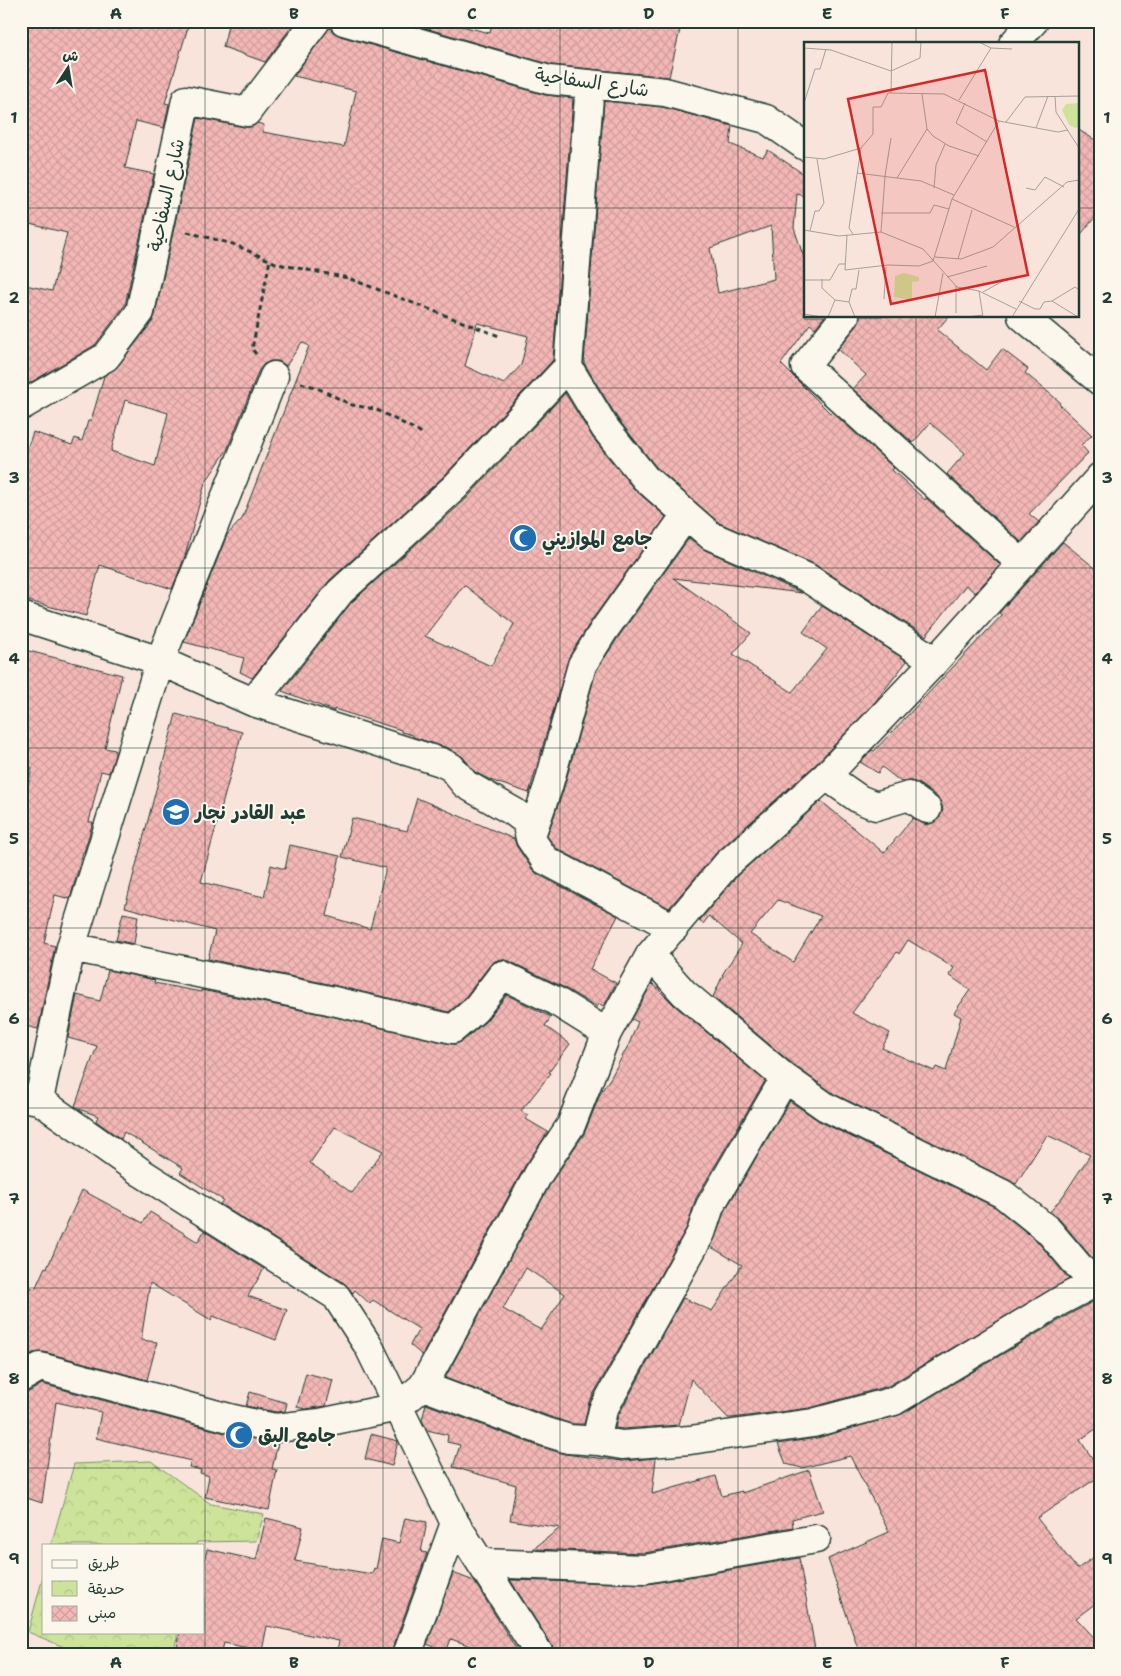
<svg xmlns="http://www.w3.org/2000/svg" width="1121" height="1676" font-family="'Shantell Sans','Playpen Sans Arabic',sans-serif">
<defs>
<pattern id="park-crowns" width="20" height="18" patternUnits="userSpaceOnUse" patternTransform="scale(1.25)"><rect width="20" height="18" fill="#cde399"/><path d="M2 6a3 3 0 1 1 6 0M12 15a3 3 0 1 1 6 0" fill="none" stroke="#b0c484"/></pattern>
<pattern id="building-cross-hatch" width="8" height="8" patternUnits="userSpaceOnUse" patternTransform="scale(1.25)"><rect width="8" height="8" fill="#f3b7b5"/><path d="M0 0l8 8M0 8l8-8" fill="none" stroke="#d09e9c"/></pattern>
</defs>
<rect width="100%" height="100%" fill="#f9e4dc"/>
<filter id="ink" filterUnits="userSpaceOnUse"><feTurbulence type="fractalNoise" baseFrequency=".02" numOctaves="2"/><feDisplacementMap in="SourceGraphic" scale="10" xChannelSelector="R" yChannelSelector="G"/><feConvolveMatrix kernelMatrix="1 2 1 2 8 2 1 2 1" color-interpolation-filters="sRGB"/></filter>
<g filter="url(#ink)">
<path fill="url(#park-crowns)" stroke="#769066" d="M151,1461L211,1504L264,1514L256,1541L197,1542L196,1545H51L74,1464Z
M44,1573V1632H178L173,1655H79L71,1650L28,1632Z"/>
<path fill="url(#building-cross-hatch)" stroke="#1f3d34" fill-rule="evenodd" d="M21,21H169L188,27L165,103L169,104L164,128L136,121L125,168L154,174L125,305L95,345L21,388V284L52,291L67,233L21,222Z
M229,21H296L265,62L223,47Z
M401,21H441L490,33L492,21H682L669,77L552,65Z
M330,27L333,32L340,36L545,95L573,98L553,360L444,476L329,581L252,678L240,672L244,658L184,642L227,535L242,519L309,346L302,342L286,366L279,361H271L264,364L259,370L227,450L205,483L185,556L172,589L100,565L86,616L21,599V466L33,432L72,445L75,438L82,441L88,421H91L104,376L118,366L153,321L155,315L198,118L244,127H252L257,123L264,125L263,132L344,147L356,91L294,76ZM477,323L528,336L521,365L504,384L465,366ZM125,400L168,413L155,466L111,451Z
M604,101L662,107L732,126L730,144L763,157L768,150L805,175V196L797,194L794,228L805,261V316H825L815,328L810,324L781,364L830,413L832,412L894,468L892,470L925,500L926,498L1000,565L975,593L966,585L926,636L814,564L719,523L656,467L618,419L584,363ZM771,226L774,279L718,293L710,248Z
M1077,129L1100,143V211L1077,239Z
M860,316H949L937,330L986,370L1002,349L1028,369L1025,373L1060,402L1059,404L1092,435L1081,445L1088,453L1029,514L1039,522L1021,542L947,474L965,453L930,423L913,443L853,389L866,375L838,349L857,326Z
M565,393L593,438L633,488L666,517L591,621L569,657L529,793L490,780L475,772L463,757L448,748L413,737V735L401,732V730L334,709V711L282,691L351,603L466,499ZM464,585L514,624L491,666L425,636Z
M689,538L705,550L802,593L673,578L751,633L733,654L792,692L827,649L803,632L822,606L907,661L875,702L815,765L717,852L669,908L556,848L547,836L563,791L596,671L617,639Z
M1063,542L1100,572V1265H1098L1060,1220L1050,1212L1063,1196L1090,1155L1047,1135L1016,1184L834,1094L795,1066L713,997L723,975H722L742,944L709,916L703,924L699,921L738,875L821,801L884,853L913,818L926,825L933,823L939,818L943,810L941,802L936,796L918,783L911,781L901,782L882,767L878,773L860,762L872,750L874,751L1002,615L999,613ZM778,900L821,916L793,962L750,934ZM908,940L954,968L949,975L970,990L954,1013L961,1017L946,1071L936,1067L934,1071L882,1048L890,1033L852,1013L897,952L899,954Z
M21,649L122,675L105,748L115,750V755L109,773L101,771L89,822H93L84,852H83L70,899L55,895L44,943L55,946L38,1029L21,1025V817L32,768L21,765Z
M176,714L242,732L201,882L264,897L271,865L285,869L290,845L340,856L327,916L370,929L386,868L342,857L352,818L407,831L417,798L514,839L517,847L532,869L537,874L618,916L590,969L616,983L604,1006L599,1004L597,1007L561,986L509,961L501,959L495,961L490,965L464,999L449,1012L333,985L208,959L215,931L125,907Z
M123,913L138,916L134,944L116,940Z
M108,970L155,980L154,983L201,992V990L326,1015L450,1044H456L463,1041L485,1022L507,995L551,1017L545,1026L570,1044L549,1072L551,1073L521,1111L528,1116L526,1119L548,1132L525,1166L422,1355L410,1345L419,1329L373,1300L370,1304L355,1290L353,1293L344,1283L220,1204L223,1200L180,1173L183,1168L124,1132L121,1139L96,1121L98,1116L79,1109L75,1106L97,1046L68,1038L77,995L100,1001ZM335,1127L383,1151L352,1193L310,1163Z
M652,983L674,1005L765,1081L696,1198L687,1227L589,1402L584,1424H572L548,1416L445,1378L552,1181L584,1134L601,1092L611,1077L629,1044L638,1022L632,1019ZM526,1268L565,1294L541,1330L503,1309Z
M790,1101L819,1121L995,1207L1037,1241L1069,1279L888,1386L810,1408L732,1418H728L691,1379L679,1425L623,1429L615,1428L618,1416L683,1298L712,1311L742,1265L711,1247L724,1212Z
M82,1190L143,1223L150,1212L198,1242L204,1231L264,1269L248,1296L287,1310L276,1340L213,1316L211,1320L150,1283L141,1340L157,1342L147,1380L44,1352L33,1353L21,1360V1284L35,1289L45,1267L47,1268Z
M1100,1298V1426L1080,1440L1100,1470V1476L1037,1518L1077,1569L1100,1553V1600L1076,1618L1100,1644V1655H860L828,1559L889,1532L850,1456L802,1468L786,1464L778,1444L817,1438L902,1414L1068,1315Z
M306,1373L333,1380L326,1406L305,1409L297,1407Z
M42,1384L229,1434L278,1443L272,1469L277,1470L269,1510L205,1497L209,1476L200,1473L201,1470L189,1467L191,1461L96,1438L101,1412L56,1402L42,1503L21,1496V1394L29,1392Z
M250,1392L287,1403L285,1411L276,1412L246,1406Z
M426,1404L538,1446L564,1454L623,1461L656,1458L652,1494L716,1476L722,1496L742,1491V1493L809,1470L823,1511L792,1519L793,1527L644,1553L533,1549L560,1528L510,1520L516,1485L453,1467L460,1445L447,1442L448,1435L427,1430L422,1420Z
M371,1434L398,1441L392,1466L365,1459Z
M266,1518L303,1527L295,1561L372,1574L374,1568L376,1569L382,1539L399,1543L405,1518L427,1522L421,1552L427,1553L392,1650V1655H336L339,1641L267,1626L262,1651L224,1643L221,1655H176L180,1632H204V1563L207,1549L256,1560Z
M799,1558L816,1655H557L553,1647L510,1580L648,1584Z
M453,1573L474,1581L520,1655H496L451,1639L446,1652L427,1644Z"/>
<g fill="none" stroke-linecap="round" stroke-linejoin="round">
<defs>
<path id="street" d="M344,21L549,80L665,92L766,119L805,146
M1013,44L1034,21
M590,84L568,367L605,428L645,478L711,536L806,577L935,661
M845,316L805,366L1022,564
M1022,316L1100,381
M21,406L106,357L140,312L186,100L247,112L316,21
M21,616L160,661L253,702L441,762L451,767L465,784L514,812L526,821L530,838L545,860L674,928
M253,702L340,592L455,487L568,367
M826,776L859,799L876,806L909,796L927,809
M530,838L548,787L582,665L604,630L686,515
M71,947L329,1000L453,1029L475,1010L502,975L554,1000L607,1033
M650,955L684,993L785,1078L826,1107L1003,1194L1048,1230L1093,1283
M21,1097L39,1100L142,1173L336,1296L369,1347L455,1523L540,1655
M39,1100L71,947L160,661L274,376
M21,1378L40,1367L233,1419L275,1428L320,1423L398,1407L423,1386L539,1173L571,1125L607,1033L650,955L727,864L826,776L935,661L1100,477
M423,1386L543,1431L569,1439L598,1441L622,1445L690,1440L813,1423L894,1401L1060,1301L1100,1280
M598,1441V1432L603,1410L701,1233L710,1206L785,1078
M482,1563L645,1569L816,1539
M407,1655L455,1523"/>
</defs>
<use href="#street" stroke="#1f3d34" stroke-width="31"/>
<path stroke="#1f3d34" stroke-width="3" stroke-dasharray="5 4" stroke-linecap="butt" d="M187,232L233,244L278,264L348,278L499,336
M256,354L252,349L270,260
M301,383L315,387L352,405L375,409L422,433"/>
<use href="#street" stroke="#fbf7ec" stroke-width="28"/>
</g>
</g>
<path fill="none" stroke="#1f3d34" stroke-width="1" stroke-opacity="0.55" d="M205,21V1655M383,21V1655M560,21V1655M738,21V1655M916,21V44M21,208H805M1077,208H1100M916,316V1655M21,388H1100M21,568H1100M21,748H1100M21,928H1100M21,1108H1100M21,1288H1100M21,1468H1100"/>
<defs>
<symbol id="mosque-disc" viewBox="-11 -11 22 22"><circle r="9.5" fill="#1f6fb2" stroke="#fbf7ec"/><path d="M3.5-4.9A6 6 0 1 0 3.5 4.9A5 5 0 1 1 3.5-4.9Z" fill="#fff"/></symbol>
<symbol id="school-disc" viewBox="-11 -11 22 22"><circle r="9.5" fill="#1f6fb2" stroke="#fbf7ec"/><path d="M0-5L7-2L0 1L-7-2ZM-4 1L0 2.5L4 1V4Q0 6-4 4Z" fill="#fff"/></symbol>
</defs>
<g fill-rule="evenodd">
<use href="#mosque-disc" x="507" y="522" width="32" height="32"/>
<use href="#school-disc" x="160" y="796" width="32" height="32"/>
<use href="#mosque-disc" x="223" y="1419" width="32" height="32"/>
</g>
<g text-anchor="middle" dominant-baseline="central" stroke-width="4" stroke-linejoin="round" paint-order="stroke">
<g font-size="19" fill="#1f3d34" stroke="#fbf7ec">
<text transform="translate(592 82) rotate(8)">شارع السفاحية</text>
<text transform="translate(166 195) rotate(-78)">شارع السفاحية</text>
</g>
<g font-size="19" font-weight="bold" fill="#1f3d34" stroke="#fbf7ec" text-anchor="start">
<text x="542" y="538">جامع الموازيني</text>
<text x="195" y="812">عبد القادر نجار</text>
<text x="258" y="1435">جامع البق</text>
</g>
</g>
<g transform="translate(804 42)">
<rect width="275" height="275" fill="#f9e4dc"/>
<path d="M275,61V85L271,86L265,83L258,68L262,62ZM100,231L115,235V239L108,240V258L90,255L91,234Z" fill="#cde399"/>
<path fill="none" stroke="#a2a199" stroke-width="1" d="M175,0L187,6L208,7M0,6L27,8L87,29L116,16L117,0M87,51L88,0M118,52L123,87L129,94L145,104L175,114M251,54L252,70L275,106M155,58L187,6M0,61L11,27H16L22,7M161,61L152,81L183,100M202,80L221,55L275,54M232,86L244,54M57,106L69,92V65H77L84,51L140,52L195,79L254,90L264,88M0,115L20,117L57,106L45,186L49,192M53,131L117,139L150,153M93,136L123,87M130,146L132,123L141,102M222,146L231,148L241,135L260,145M148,157L210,185M77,171H126L130,163L145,167M0,188L35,194L77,190L119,207L153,245L175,249L179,275M6,189L11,169H15L20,161L13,117M77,190L81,134L87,96M43,193L41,228L84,223L115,224L129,219L148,157L195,79M131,215L157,217L189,205L263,140L275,138M154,217L168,168M143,235L183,224M18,237V246L31,258M0,238H26L35,222H41M152,244V271M175,249L212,267M179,250L199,239M80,257L82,225M215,259L231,267H236L240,260L248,259L274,275M248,259L271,245L275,248M45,260L51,275M0,272L18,275M24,275L31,258L45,260L48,247H52L55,228M131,275L139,231M163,275L179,273M208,275L275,167"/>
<path fill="#d62828" fill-opacity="0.15" stroke="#d62828" stroke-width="2.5" d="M181,28L224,233L87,262L44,57Z"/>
<rect width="275" height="275" fill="none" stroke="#1f3d34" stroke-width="2.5"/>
</g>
<rect width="1121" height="1676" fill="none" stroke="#fbf7ec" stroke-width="55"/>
<rect x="42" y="1544" width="162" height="90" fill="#fbf7ec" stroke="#a3ada2"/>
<rect x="52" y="1560" width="25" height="8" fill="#fbf7ec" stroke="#a3ada2"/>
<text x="88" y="1568" font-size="15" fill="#1f3d34">طريق</text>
<rect x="52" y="1581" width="25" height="15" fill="url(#park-crowns)" stroke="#a3ada2"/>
<text x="88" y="1594" font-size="15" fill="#1f3d34">حديقة</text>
<rect x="52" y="1606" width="25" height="15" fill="url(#building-cross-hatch)" stroke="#a3ada2"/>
<text x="88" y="1618" font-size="15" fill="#1f3d34">مبنى</text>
<g transform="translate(68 68) rotate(12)" stroke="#fbf7ec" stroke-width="4" paint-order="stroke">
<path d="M0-4L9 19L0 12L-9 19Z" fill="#1f3d34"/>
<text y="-8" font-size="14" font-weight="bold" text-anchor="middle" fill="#1f3d34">ش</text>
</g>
<rect x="28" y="28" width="1066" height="1620" fill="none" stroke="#1f3d34" stroke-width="2"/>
<g font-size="16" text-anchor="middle" font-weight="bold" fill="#1f3d34">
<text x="116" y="19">A</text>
<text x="294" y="19">B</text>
<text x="472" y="19">C</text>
<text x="649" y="19">D</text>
<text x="827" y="19">E</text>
<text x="1005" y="19">F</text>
<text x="14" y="123">1</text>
<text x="1107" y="123">1</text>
<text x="14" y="303">2</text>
<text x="1107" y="303">2</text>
<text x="14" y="483">3</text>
<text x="1107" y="483">3</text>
<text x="14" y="664">4</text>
<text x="1107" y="664">4</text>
<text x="14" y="844">5</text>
<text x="1107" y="844">5</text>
<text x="14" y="1024">6</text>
<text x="1107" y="1024">6</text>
<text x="14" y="1204">7</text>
<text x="1107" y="1204">7</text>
<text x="14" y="1384">8</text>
<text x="1107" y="1384">8</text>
<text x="14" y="1564">9</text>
<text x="1107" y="1564">9</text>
<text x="116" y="1668">A</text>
<text x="294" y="1668">B</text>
<text x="472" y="1668">C</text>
<text x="649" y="1668">D</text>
<text x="827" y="1668">E</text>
<text x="1005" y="1668">F</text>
</g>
</svg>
